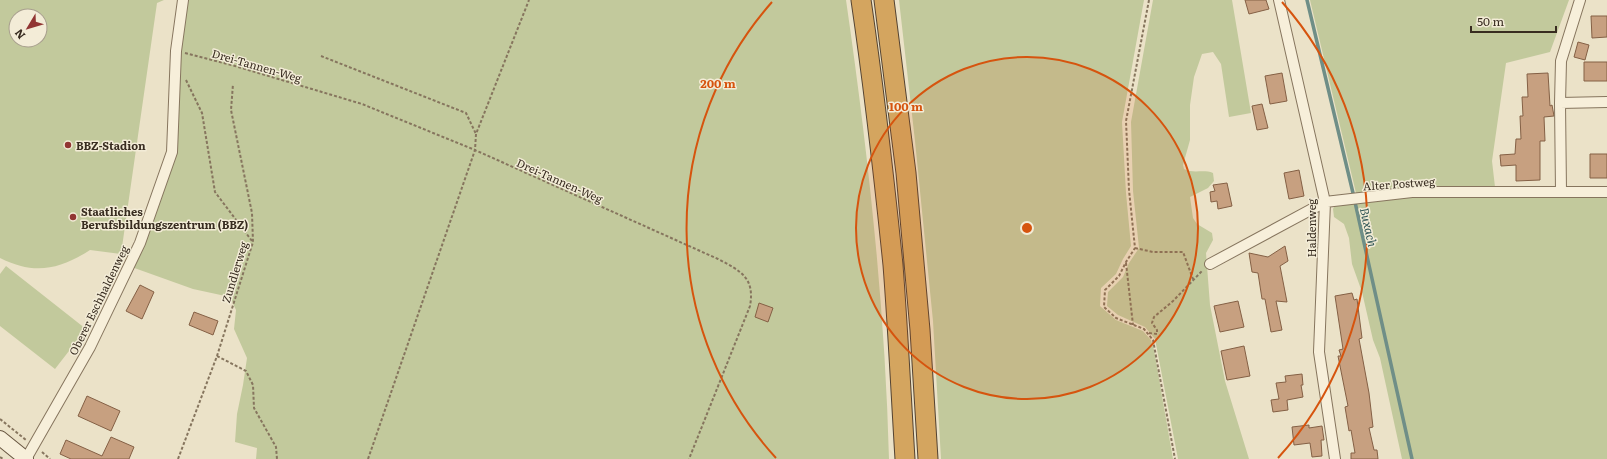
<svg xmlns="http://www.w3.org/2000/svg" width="1607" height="459" font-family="Literata,serif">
<rect width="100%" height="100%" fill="#ebe2c8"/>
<path fill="#c2c99c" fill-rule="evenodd" d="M0,0H164L157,3L121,254L90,250C59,270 34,275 0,258ZM16,16H40V40H16Z
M180,0H846C868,152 885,306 889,459H256L257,448L235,442L237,414L243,385L247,358L234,329L236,310L230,297L193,289L126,265L137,242L168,150Z
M899,0H1144L1122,122L1126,193L1131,246L1123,259L1116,274L1101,288L1100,306L1116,320L1143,331L1151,340L1154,350L1173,459H941L933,321L915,141Z
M1153,0H1232L1251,113L1229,117L1221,64L1213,52L1202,54L1194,77L1190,105V140L1183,165L1184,169C1193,174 1204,169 1213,173L1214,181L1208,188L1190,197L1193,218L1197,224L1212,233L1213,240L1206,253L1210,305L1225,381L1249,459H1178L1155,339L1145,327L1118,315L1107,306L1108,292L1123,277L1129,263L1139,248L1133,191L1131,122Z
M1310,0H1569L1550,52L1506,63L1492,161L1495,187L1427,186L1395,188L1356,193Z
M1414,196L1607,198V459H1402L1380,358L1373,340L1362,292L1352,264L1349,238L1344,224L1334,217L1333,209L1335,205Z
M6,266L86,329L55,369L0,326V274Z"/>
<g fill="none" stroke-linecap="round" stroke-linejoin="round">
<path stroke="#6f8e87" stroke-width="3.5" d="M1307,0L1353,193L1412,459"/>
</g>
<path fill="#c7a080" stroke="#846045" d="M1245,0H1266L1269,9L1249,14Z
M1591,16H1607V37L1592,38Z
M1578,42L1589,45L1585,60L1574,57Z
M1584,62H1607V81H1584Z
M1282,73L1287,101L1270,104L1265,76Z
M1548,73L1550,106L1552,105L1554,116L1544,117L1545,141H1540V180L1516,181V165L1501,166L1500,155L1515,154L1516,139H1521L1520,116H1523L1522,97H1528L1527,74Z
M1262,104L1268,128L1257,130L1252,106Z
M1590,154H1607V178H1590Z
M1299,170L1304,196L1289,199L1284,173Z
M1227,183L1232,206L1218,209L1217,201L1211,202L1210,192L1215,191L1213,185Z
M1285,246L1288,261L1280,266L1287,302L1276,301L1282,330L1271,332L1265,299H1262L1258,273L1252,272L1249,253L1268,257Z
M140,285L154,292L142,319L126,311Z
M1352,293L1354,300L1357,299L1362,338L1359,339L1369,393L1373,427L1369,428L1374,450H1377L1378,459H1351V453H1355L1351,430L1349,431L1345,407L1348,406L1338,356H1341L1339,350L1343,349L1335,296Z
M1238,301L1244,327L1220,332L1214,306Z
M759,303L773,308L768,322L755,317Z
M194,312L218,321L213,335L189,325Z
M1244,346L1250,376L1227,380L1221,351Z
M1302,374L1303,385H1301L1303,397L1287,400L1288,410L1273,412L1271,400L1279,399L1276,383L1286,382L1285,376Z
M87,396L120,411L111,431L78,416Z
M1309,425V428L1322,426L1324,440H1321L1322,456L1312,457L1310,443L1294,445L1292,427Z
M111,437L134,447L129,459H71L60,454L66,440L102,456Z"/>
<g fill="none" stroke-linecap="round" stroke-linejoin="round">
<defs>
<path id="minor" d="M1279,0L1325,202L1319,352L1335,459
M1560,103L1607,102
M1561,191L1560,103L1561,61L1580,0
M1210,264L1325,202L1412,192H1607
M26,459L90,347L140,243L172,152L176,51L183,0"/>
<path id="secondary" d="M0,438L26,459"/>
<path id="motorway" d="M861,0C874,88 884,177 893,265C898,330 901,394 905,459
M884,0L906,173L920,330L928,459"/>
</defs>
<use href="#minor" stroke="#86755e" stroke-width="12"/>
<use href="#secondary" stroke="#685641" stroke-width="16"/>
<use href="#motorway" stroke="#544332" stroke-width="21"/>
<path stroke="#86755e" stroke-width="2" stroke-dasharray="3 2" stroke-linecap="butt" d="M1149,0L1126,121L1129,190L1135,248L1126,262L1119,276L1105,290L1104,307L1116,318L1144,329L1153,340L1175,459
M185,53L235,66L362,104L475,150L718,259C741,271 755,278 750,306L689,459
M321,56L466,113L476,134
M186,80L202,113L215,192L252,241
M1135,248L1153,252H1183L1193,279
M1126,263L1133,325
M1149,333L1157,334V330L1152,323L1154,317L1173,301L1203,270
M217,356L246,371L253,385L254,408L276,447L277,459
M0,419L26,440
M42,452L50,459
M0,457L3,459
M178,459L217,356L253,242L252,213L231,110L233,84
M368,459L475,150L476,134L529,0"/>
<use href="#minor" stroke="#f7efda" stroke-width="10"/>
<use href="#secondary" stroke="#f7efda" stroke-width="14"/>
<use href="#motorway" stroke="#d4a55f" stroke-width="19"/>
</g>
<circle cx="1027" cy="228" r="171" fill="#d6540e" fill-opacity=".12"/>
<g fill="none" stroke="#d6540e" stroke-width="2">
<circle cx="1027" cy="228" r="171"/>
<path d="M776 458A341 341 0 0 1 772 2M1282 2A341 341 0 0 1 1278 458"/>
</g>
<g fill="#913532" stroke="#f3ecd7" stroke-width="1.5">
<circle cx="68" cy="145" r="4"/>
<circle cx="73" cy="217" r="4"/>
</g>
<g text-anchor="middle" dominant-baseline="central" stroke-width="3" stroke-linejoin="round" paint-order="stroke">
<g font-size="11" fill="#382c20" stroke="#f3ecd7">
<text transform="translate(257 65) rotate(16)">Drei-Tannen-Weg</text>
<text transform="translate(560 180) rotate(24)">Drei-Tannen-Weg</text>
<text transform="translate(1399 183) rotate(-4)">Alter Postweg</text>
<text transform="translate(1311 228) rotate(-90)">Haldenweg</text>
<text transform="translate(234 272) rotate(-73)">Zundlerweg</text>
<text transform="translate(98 300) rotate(-64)">Oberer Eschhaldenweg</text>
</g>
<g font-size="11" font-weight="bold" fill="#382c20" stroke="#f3ecd7" text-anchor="start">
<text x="76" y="145">BBZ-Stadion</text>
<text x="81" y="211">Staatliches<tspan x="81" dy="13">Berufsbildungszentrum (BBZ)</tspan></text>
</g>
<g font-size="12" font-style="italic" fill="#315655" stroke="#f3ecd7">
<text transform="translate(1369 227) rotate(77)">Buxach</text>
</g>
</g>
<circle cx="1027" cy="228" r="6" fill="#d6540e" stroke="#f3ecd7" stroke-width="2"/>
<g font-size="12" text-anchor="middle" font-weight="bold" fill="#d6540e" stroke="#f3ecd7" stroke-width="3" stroke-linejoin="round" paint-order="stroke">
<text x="718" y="88">200 m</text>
<text x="906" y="111">100 m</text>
</g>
<g transform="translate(28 28) rotate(232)"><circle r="19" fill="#f3ecd7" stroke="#a89f8e"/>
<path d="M0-3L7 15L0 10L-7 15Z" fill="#913532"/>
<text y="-6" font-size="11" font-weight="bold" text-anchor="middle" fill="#382c20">N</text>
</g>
<path d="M1471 26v6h85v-6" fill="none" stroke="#382c20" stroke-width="2"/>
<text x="1477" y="26" font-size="12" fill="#382c20" stroke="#f3ecd7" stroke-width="3" paint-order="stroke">50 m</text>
</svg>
